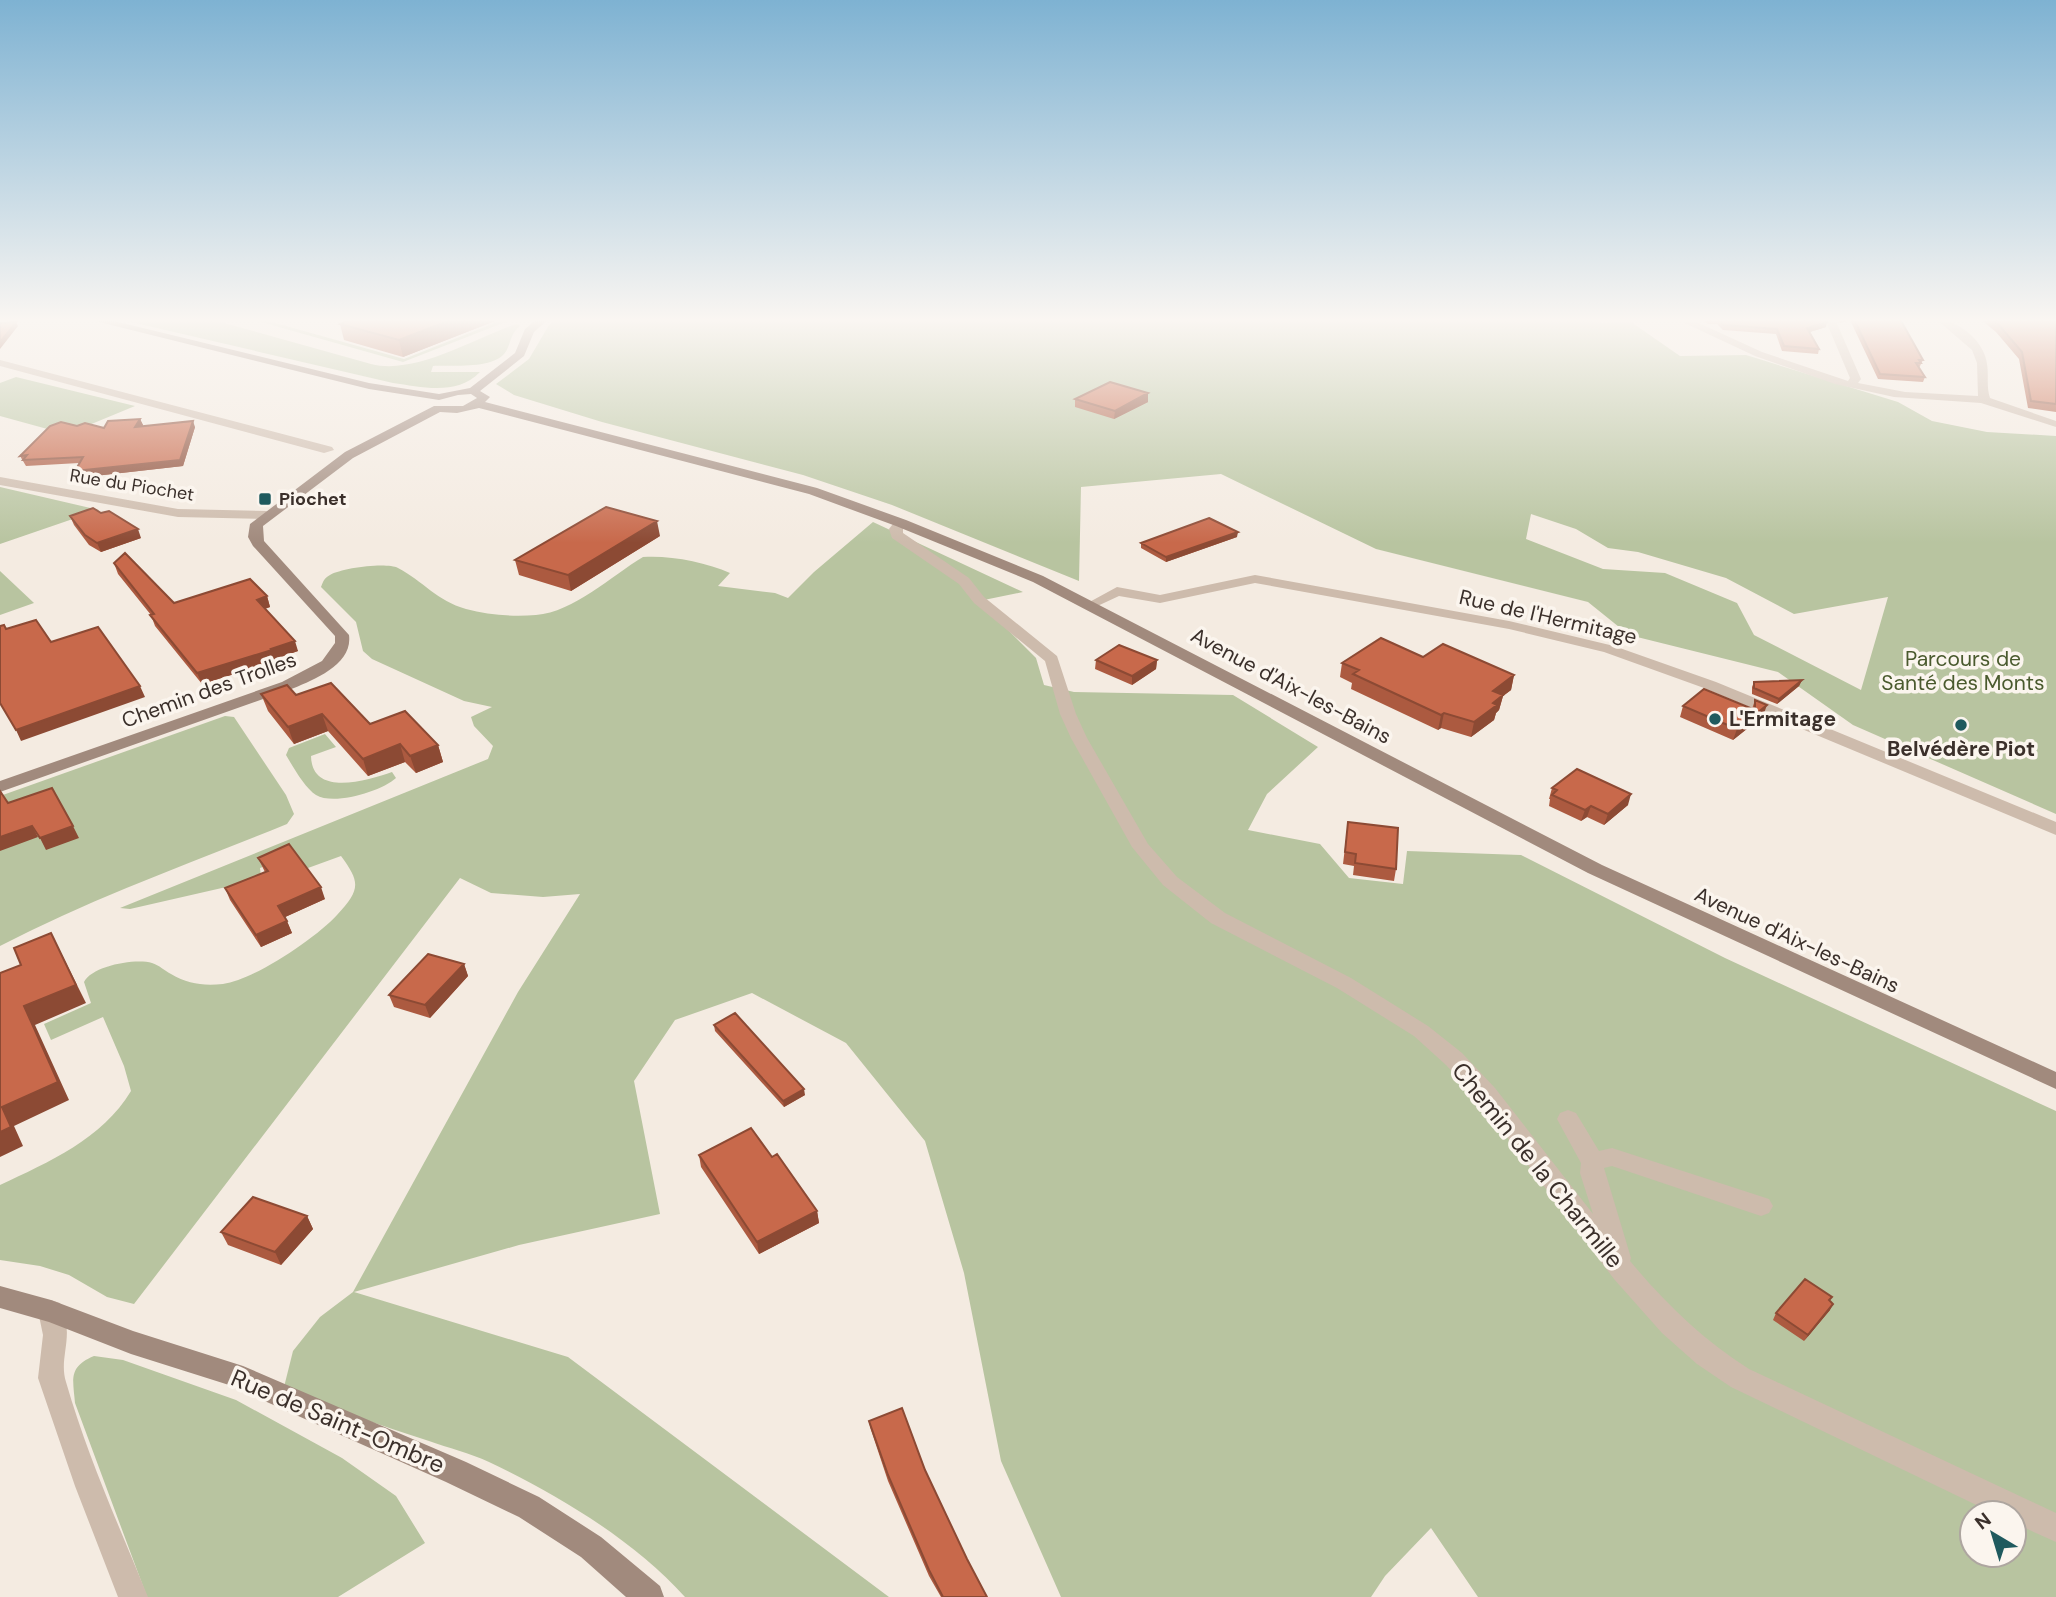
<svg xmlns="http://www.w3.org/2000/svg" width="2056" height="1597" font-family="'DM Sans',sans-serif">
<rect width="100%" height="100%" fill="#f4ebe1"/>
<path fill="#b8c4a0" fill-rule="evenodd" d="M118,319H210L371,364C414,375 470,341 511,326L517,324L520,326C509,335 511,346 504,354C491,369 451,365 433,366L431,372H480C457,396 422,387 393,383Z
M250,319H261L404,359L505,319H513L403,362Z
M558,319H1597L1602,323L1631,322L1680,356L1746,355L1898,402L1932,421L1987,432L2056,436V814L1853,725L1778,672L1629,635L1588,602L1376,549L1221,474L1081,487L1079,581L892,505L803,475L602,422L514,395L496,384L529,359L549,325ZM1531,514L1576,529L1608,548L1638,552L1726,578L1794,614L1888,597L1861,690L1754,635L1737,603L1665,573L1603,569L1526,539Z
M16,377L135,406L77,430H51L0,416V383Z
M0,487L99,510L0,544Z
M873,522L1023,592L979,601L1036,658L1044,685L1074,692L1233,695L1318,747L1267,794L1248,830L1320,844L1349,878L1403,884L1407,851L1521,855L1725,958L2056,1111V1597H1478L1431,1528L1385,1576L1371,1597H1061L1001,1461L964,1273L925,1141L846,1043L752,993L675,1020L634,1081L660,1214L519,1245L354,1292L568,1357L889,1597H685C635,1541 557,1494 489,1462C470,1453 448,1448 429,1441C380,1425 331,1409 284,1387L293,1351L320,1317L353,1292L518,992L580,894L543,897L491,893L460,878L134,1304L107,1297L69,1275L40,1266L0,1260V1185C49,1162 102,1139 131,1091L124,1066L103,1017L51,1040L44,1024L91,1003L84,982C92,966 135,958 152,963C159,965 165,971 171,974C188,984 203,986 223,984C254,980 316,938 337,915C360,890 361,883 341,856L308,868L296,855L260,868L261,876L235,885L130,909L120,908L488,759L493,746L474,726L471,717L492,707L464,701L372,659L363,651L356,622L321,587C323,582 324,578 330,575C342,568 386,562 398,568C423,581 437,601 466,609C488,615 513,617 536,615C574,612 611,576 643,557C669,555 706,562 730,573L718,586L775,593L788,598L814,572ZM1972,1513H2014V1555H1972Z
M0,571L34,603L0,615Z
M225,716L234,717L286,795L294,814L287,824C191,863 92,898 0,946V796Z
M325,734L336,747L311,756C312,798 368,780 392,772L396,778C382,791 334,806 316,795C305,788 293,767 286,755L289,748Z
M94,1356L123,1360L236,1400L342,1458L396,1496L425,1543L338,1597H147L75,1403C73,1379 68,1367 94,1356Z"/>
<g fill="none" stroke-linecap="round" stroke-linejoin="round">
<path fill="#cdbbac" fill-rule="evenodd" d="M1676,319H1690L1762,352L1848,381L1850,378L1825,319H1835L1861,379L1858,383L1905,392L1978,396L1977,363L1972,350L1936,319C1958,319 1985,342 1987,364C1989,376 1986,386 1990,398L2056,421V427L1981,403L1894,397L1835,384L1755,356Z
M0,360L332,447L334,450L324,453L0,366Z
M0,477L178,509L266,511L273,515L266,519L178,517L0,485Z
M901,519L908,523L903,529V533L969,578L984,597L1057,656L1076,714L1087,738L1148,844L1177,877L1225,913L1351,978L1428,1026L1462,1053L1495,1088L1593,1214L1580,1173L1581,1163L1557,1119L1560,1113L1568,1110L1576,1113L1599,1151L1612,1148L1769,1199L1773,1206L1769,1213L1761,1216L1612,1166L1604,1168L1631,1258L1630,1261C1665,1303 1703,1340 1749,1369L2056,1513V1542L2014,1523V1513H1993L1731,1387L1697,1364L1662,1333L1614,1279L1479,1100L1446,1065L1414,1036L1337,988L1211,923L1163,885L1132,847L1071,738L1060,714L1045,661L974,603L959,584L892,538L889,529L896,520Z
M1255,575L1509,621L1614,646L1716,682L2056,822V835L1704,688L1604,652L1509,629L1255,583L1160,603L1119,596L1091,609L1084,605L1117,587L1160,595Z
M51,1300L60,1303C76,1336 58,1357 66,1382C87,1455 119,1526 148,1597H118L75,1486L38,1378L43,1335L38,1311L42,1303Z"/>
<path fill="#a18a7d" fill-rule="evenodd" d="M87,319H106L369,383L439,394L470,388L515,353L525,329L537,319H549L534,332L524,356L480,391L490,397L485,402L817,488L906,520L1043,576L1602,865L2056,1072V1089L1588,873L1033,582L896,526L809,494L479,408L457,413L440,412L353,458L263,526L264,541L349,635C353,664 315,679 294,688L0,792V781L282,682L322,661L335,643V636L253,546L248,537L250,524L345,452L434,406H463L477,398L471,394L458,395L439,400L369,389Z
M0,1286L51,1300L133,1331L243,1366L466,1462L539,1497L601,1537L660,1586L664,1597H626L581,1557L519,1517L446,1482L229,1385L131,1354L49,1322L0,1308Z"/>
</g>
<path fill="#ac5a40" d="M500,319L403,357L344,340L340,324Z
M1702,319H1826V327L1810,332L1819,349L1818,354L1782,351L1776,334L1723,330L1717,324H1708Z
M1837,319H1900L1923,360L1919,368L1925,377L1923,382L1878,379L1850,320L1840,323Z
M1980,319H2056V412L2028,408L2019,359L1996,332Z
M1075,399L1148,402L1114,419L1075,407Z
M140,419L143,425L142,427H195L183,466L77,478L75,471L79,463L26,466L20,456L77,426L104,428Z
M70,516L141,538L101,552L89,545L74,525Z
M660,536L571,591L519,575L515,560Z
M1237,537L1166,562L1141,548V543Z
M114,563L174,603L267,596L270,607L265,609L298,651L275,659L276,661L202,684L155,626L151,615L118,574Z
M1423,657L1514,675L1511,690L1503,696L1499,710L1496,713L1494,720L1471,737L1441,728L1438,730L1351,689L1352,683L1340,677L1342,663Z
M1096,660H1157L1156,669L1132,685L1095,669Z
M1802,680L1799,686L1777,704L1752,694V687L1754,682Z
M261,694L296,695L370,724L438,745L443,762L416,773L405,762L368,776L328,731L294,744L268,711Z
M1755,700L1763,716L1733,740L1680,717L1683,706L1752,709Z
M1552,788L1628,805L1604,825L1587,817L1581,821L1549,806L1550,799H1549Z
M1348,822L1396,869L1394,881L1353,875L1354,866L1343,864Z
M258,858L325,899L285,917L292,933L261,947L230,900L225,888L265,872Z
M464,964L468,976L430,1018L394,1007L389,995Z
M714,1025L805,1095L784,1107L715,1031Z
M699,1155L772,1157L817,1211L819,1223L759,1254L701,1167Z
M307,1216L313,1229L281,1265L228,1245L221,1232Z
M1832,1297L1829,1301L1830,1310L1804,1341L1773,1320L1776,1313Z
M869,1421L925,1470L967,1559L987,1597H941L929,1576L888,1481L870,1427Z"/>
<path fill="#8c4a34" d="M453,319H500L403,357L399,340Z
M1841,319H1851L1840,323Z
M16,322L18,326L0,349V342Z
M1827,322L1826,327L1806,333L1807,328Z
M1148,393V402L1114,419L1115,411Z
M140,419L143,425L137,433L135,427Z
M193,421L195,427L183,466L77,478L75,471Z
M657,521L660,536L571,591L568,575Z
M138,529L141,538L101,552L97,543Z
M1238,532L1237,537L1166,562V557Z
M267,596L270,607L260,610L257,600Z
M295,641L298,651L275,659L276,661L202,684L197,673Z
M1157,660L1156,669L1132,685V676Z
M1514,675L1511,690L1503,696L1499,710L1496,713L1494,720L1471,737L1474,722L1493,691Z
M1802,680L1799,686L1777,704L1779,699Z
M140,686L145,697L21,741L16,730Z
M1767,705L1763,716L1733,740L1737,729Z
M1444,713L1441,728L1438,730L1441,715Z
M322,714L328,731L294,744L288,727Z
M400,744L405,762L368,776L363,759Z
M438,745L443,762L416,773L410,756Z
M1631,794L1628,805L1604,825L1608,814Z
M1591,806L1587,817L1581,821L1585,810Z
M32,826L38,837L0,851V837Z
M73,826L79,838L46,850L40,838Z
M321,887L325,899L283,918L278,906Z
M287,921L292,933L261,947L256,935Z
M51,933L86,1003L35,1025L69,1100L14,1126L23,1146L0,1157V1132L2,1107L24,1006Z
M464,964L468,976L430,1018L425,1005Z
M804,1089L805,1095L784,1107L783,1101Z
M817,1211L819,1223L759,1254L757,1242Z
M307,1216L313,1229L281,1265L275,1252Z
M1833,1304L1830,1310L1804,1341L1808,1335Z"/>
<path fill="#c8694b" stroke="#8c4a34" stroke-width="2" d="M352,319H453L399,340L340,324Z
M1718,319H1826L1827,322L1807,328L1819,349L1784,346L1777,329L1724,325Z
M1854,319H1900L1923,360H1919L1921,363H1916L1925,377L1880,374Z
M1991,319H2056V404L2031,401L2022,352L1999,325Z
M16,322L0,342V323Z
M1110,382L1148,393L1115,411L1075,399Z
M140,419L135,427L193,421L180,460L75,471L83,457L23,460L27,455L20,456L50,426L61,422L77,426L85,423L104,428L108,421Z
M606,507L657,521L568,575L515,560Z
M93,508L101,513L109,511L138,529L97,543L85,535L70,516Z
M1209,518L1238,532L1166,557L1141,543Z
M125,553L174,603L250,579L267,596L257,600L295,641L271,649L272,650L197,673L150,615L154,614L114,563Z
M36,620L51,642L98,627L140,686L16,730L0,703V626L4,625L6,629Z
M1381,638L1423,657L1443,644L1514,675L1493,691L1503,695L1493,703L1497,705L1474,722L1444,713L1441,715L1353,674L1359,670L1342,663Z
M1119,645L1157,660L1132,676L1096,660Z
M1802,680L1779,699L1754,688V682Z
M331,683L370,724L405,711L438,745L410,756L400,744L363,759L322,714L288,727L261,694L287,685L296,695Z
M1704,689L1755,710V700L1767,705L1737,729L1683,706Z
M1577,769L1631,794L1608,814L1591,806L1585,810L1552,795L1557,790L1552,788Z
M52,788L73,826L40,838L32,826L0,837V791L8,803Z
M1348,822L1398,828L1396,869L1355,863L1356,854L1345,852Z
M289,844L321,887L278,906L287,921L256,935L225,888L268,871L258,858Z
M51,933L76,985L24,1006L58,1082L2,1107L11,1127L0,1132V973L21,965L14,948Z
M428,954L464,964L425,1005L389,995Z
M735,1013L804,1089L783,1101L714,1025Z
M751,1128L772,1157L777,1154L817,1211L757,1242L699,1155Z
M253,1197L307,1216L275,1252L221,1232Z
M1805,1279L1832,1297L1829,1300L1833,1304L1808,1335L1776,1313Z
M902,1408L925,1470L967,1559L987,1597H943L929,1570L888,1475L869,1421Z"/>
<linearGradient id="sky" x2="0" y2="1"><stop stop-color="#7eb2d2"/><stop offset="0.59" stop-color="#faf6f2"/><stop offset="1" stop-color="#faf6f2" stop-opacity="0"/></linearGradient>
<rect width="2056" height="543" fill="url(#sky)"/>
<g fill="#1f5a5e" stroke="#fbf5ee" stroke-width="2.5">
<rect x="258" y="492" width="14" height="14" rx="3.5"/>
<circle cx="1715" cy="719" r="7"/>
<circle cx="1961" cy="725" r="7"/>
</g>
<g text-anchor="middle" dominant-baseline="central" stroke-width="7" stroke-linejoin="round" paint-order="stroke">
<g font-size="18" fill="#3b302b" stroke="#fbf5ee">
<text transform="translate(132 485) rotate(9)">Rue du Piochet</text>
</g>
<g font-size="18" font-weight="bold" fill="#3b302b" stroke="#fbf5ee" text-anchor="start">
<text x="279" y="499">Piochet</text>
</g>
<g font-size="21" fill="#3b302b" stroke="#fbf5ee">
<text transform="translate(1548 617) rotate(13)">Rue de l'Hermitage</text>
<text transform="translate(1291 686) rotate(28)">Avenue d'Aix-les-Bains</text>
<text transform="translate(209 690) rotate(-20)">Chemin des Trolles</text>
<text transform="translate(1797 940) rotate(25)">Avenue d'Aix-les-Bains</text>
</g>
<g font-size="21" fill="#4a5a2e" stroke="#fbf5ee">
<text x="1963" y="659">Parcours de<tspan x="1963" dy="24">Santé des Monts</tspan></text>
</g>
<g font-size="21" font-weight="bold" fill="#3b302b" stroke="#fbf5ee" text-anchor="start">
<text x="1729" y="719">L'Ermitage</text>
<text x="1961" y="749" text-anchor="middle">Belvédère Piot</text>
</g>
<g font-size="24" fill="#3b302b" stroke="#fbf5ee">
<text transform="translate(1538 1165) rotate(51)">Chemin de la Charmille</text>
<text transform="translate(338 1421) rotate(23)">Rue de Saint-Ombre</text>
</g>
</g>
<g transform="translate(1993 1534) rotate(322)"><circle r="33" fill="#fbf5ee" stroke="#aea6a0" stroke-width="2"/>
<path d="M0-5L12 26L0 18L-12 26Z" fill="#1f5a5e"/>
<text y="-10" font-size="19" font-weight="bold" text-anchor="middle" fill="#3b302b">N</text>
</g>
</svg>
